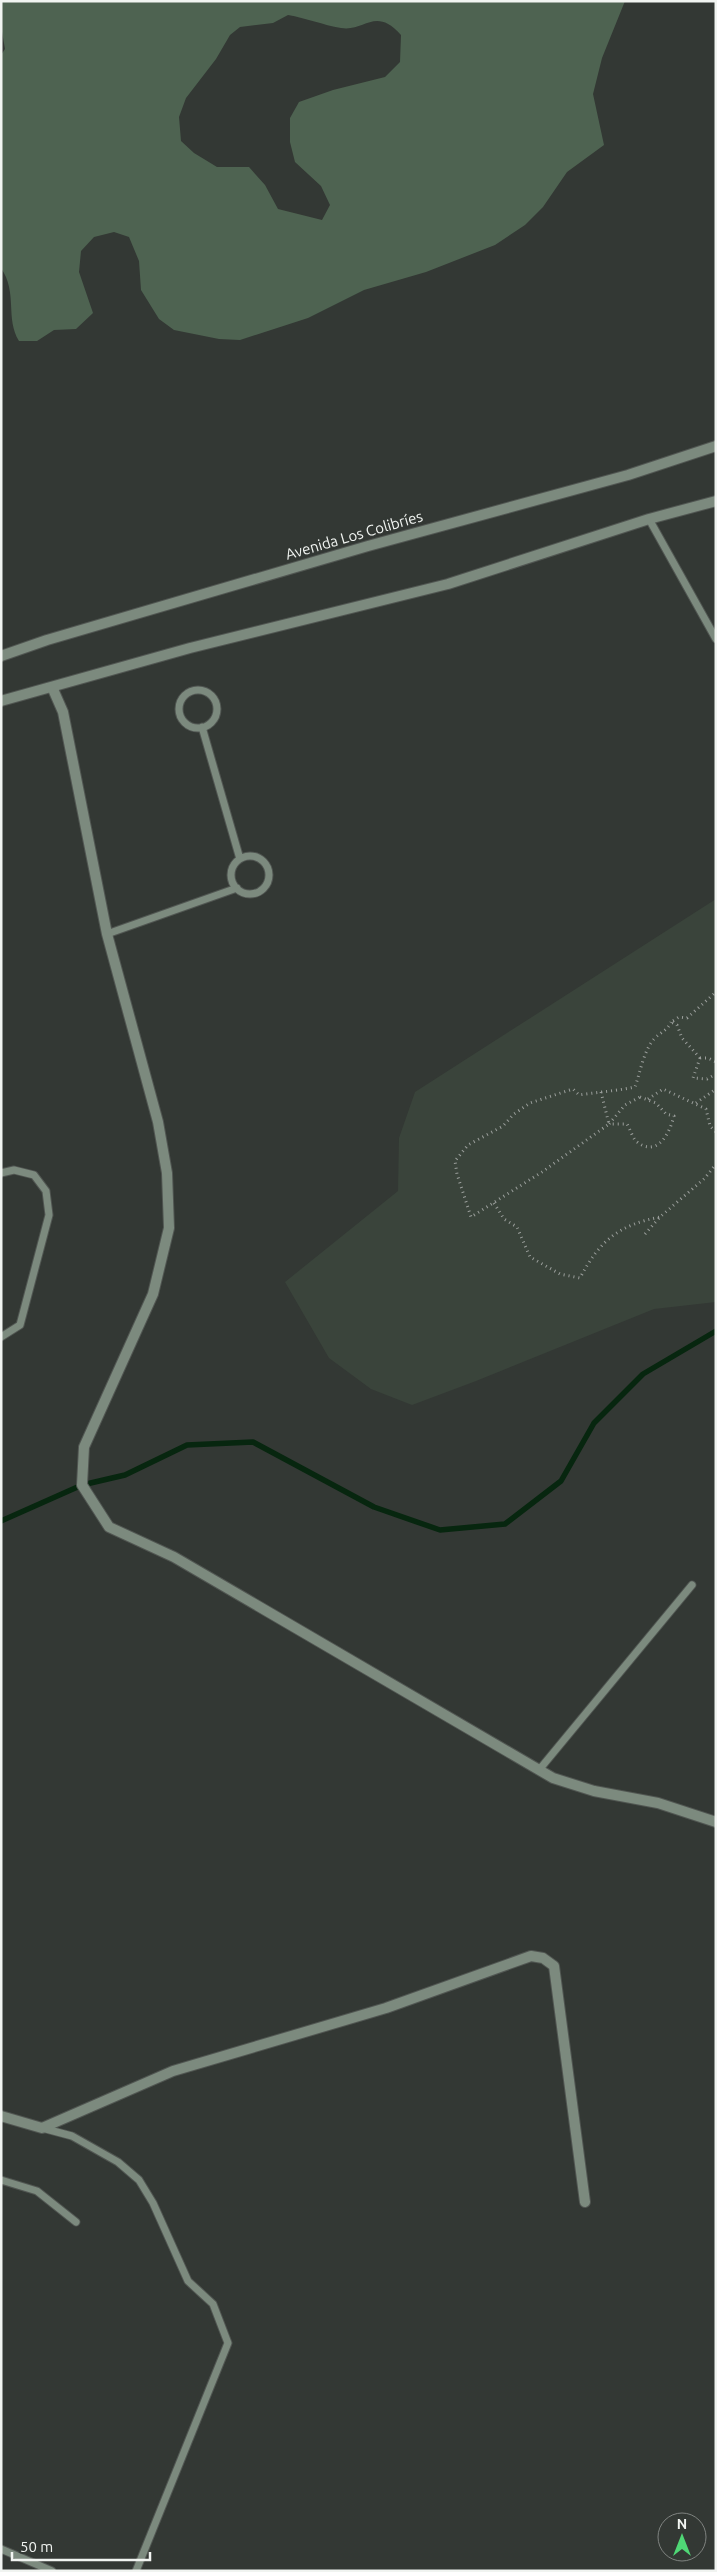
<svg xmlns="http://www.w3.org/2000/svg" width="717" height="2572" font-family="Ubuntu,sans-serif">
<rect width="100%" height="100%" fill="#333834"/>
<path fill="#3a443b" d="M716,899V1302L654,1309L476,1381L412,1405L371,1389L329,1358L285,1282L398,1191L399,1138L415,1092Z"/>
<path fill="#4e6351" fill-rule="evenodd" d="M1,1H625L602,58L593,94L604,145L567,172L543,207L525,225L495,245L426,272L364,290L308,318L240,340L219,339L174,330L159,319L141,290L139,261L129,237L114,232L94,237L81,251L79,272L93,313L76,329L54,330L37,341H19C5,318 18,293 1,268V55L5,49L1,26ZM288,15C306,18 323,25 341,28C365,32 375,6 401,35L400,62L385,77L333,90L299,102L290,118V142L295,162L321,186L330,205L322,220L278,209L265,185L249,167H217L194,153L181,141L179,117L186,98L216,59L230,35L240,27L273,23Z"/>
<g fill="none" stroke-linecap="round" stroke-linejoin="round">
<path stroke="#07260f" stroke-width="5.5" d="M1,1521L82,1485L125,1475L187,1445L253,1442L374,1507L440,1530L505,1524L561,1481L594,1423L643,1374L716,1331"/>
<defs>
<path id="service" d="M649,519L716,639
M179 709a19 19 0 1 1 38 0a19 19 0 1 1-38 0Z
M202,727L240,859
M231 875a19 19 0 1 1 38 0a19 19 0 1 1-38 0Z
M107,934L237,888
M1,1173L14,1170L34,1175L46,1191L49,1215L20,1325L1,1337
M539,1770L692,1585
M42,2128L72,2136L118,2162L139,2180L153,2203L188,2281L213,2304L228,2343L136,2571
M1,2180L37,2191L76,2222
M1,2549L52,2571"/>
<path id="minor" d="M1,656L47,640L368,546L628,475L716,446
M52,687L63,712L107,934L158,1122L167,1173L169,1228L153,1294L84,1447L82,1485L109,1527L174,1557L553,1778L594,1791L658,1803L716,1822
M1,701L190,648L448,584L649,519L716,501
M1,2116L42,2128L173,2071L386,2008L531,1956L543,1958L554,1966L585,2202"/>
</defs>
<use href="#service" stroke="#515652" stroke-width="9"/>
<use href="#minor" stroke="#515652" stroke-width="12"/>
<path stroke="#9b9f9c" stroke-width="3" stroke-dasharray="1 4" stroke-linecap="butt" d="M700,1058L682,1038L677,1025L671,1022L679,1017L687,1018L716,992
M700,1058L693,1078L707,1079L716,1074
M700,1058H708L716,1062
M601,1092L609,1124L542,1172L471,1217L457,1174L455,1161L468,1145L503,1126L514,1114L530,1103L573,1089L579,1095C598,1092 616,1091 635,1087C640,1073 644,1049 655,1038C662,1031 667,1031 671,1022
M640,1097L656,1103L666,1114L674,1116C670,1132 658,1158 637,1142C633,1139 630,1129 627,1124H609L625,1105Z
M648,1099L663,1089L706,1109L710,1126L716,1132
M696,1103L716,1089
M494,1203L504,1219L517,1227L530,1257L560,1274L580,1278C600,1240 619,1225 660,1217
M645,1234L660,1217L705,1178L716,1164"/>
<use href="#service" stroke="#7c8a7e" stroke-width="7"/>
<use href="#minor" stroke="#7c8a7e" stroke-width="10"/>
</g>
<g text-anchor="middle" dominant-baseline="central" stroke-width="4" stroke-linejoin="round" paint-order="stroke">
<g font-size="15" fill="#f1f4f1" stroke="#333834">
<text transform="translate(354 535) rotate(-16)">Avenida Los Colibríes</text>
</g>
</g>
<rect width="717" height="2572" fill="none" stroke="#f1f4f1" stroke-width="5"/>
<g transform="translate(682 2537)"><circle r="24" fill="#333834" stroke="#7f8380"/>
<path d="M0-4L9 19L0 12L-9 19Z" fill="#4fd675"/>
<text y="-8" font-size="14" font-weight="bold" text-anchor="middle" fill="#f1f4f1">N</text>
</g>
<path d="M12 2552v8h138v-8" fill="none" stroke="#f1f4f1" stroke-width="2.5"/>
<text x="20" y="2552" font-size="15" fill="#f1f4f1" stroke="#333834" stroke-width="4" paint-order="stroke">50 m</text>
</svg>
